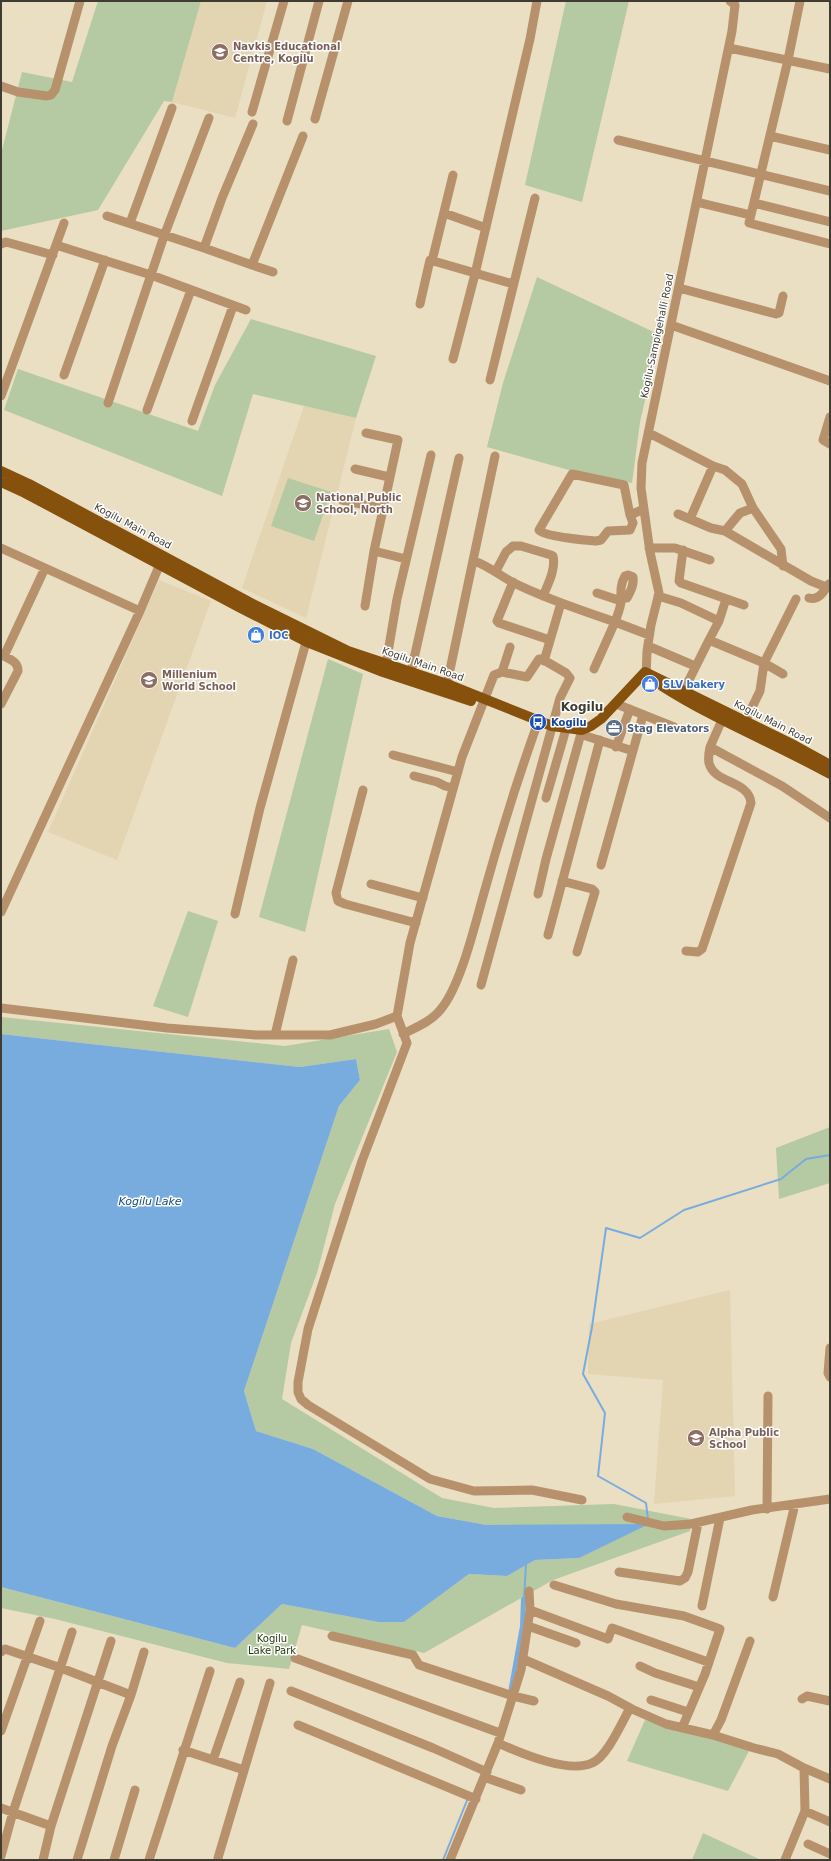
<svg xmlns="http://www.w3.org/2000/svg" width="831" height="1861" font-family="'DejaVu Sans',sans-serif">
<rect width="100%" height="100%" fill="#eadec3"/>
<path fill="#e3d4b2" d="M201,1H267L235,118L172,102Z
M304,406L356,418L306,618L242,588Z
M159,580L211,601L117,860L48,832Z
M730,1290L735,1496L654,1504L663,1380L588,1374L589,1324Z"/>
<path fill="#b5c9a2" d="M98,1H201L172,102L164,101L98,210L1,231V154L22,72L72,82Z
M566,1H629L582,202L525,185Z
M537,277L660,335L640,422L632,483L569,470L487,447L503,383Z
M251,319L376,356L356,418L253,394L222,496L4,410L18,369L198,431L215,385Z
M288,478L331,492L314,541L271,526Z
M328,659L363,674L305,932L259,917Z
M188,911L218,921L188,1017L153,1006Z
M1,1017L285,1046L389,1029L397,1052L335,1204L317,1273L291,1343L282,1399L442,1498L494,1508L614,1504L691,1519L690,1531L553,1580L424,1653L302,1625L289,1669L227,1663L55,1619L1,1608V1587L235,1648L282,1604L378,1622H404L469,1574L507,1576L535,1560L579,1558L487,1525L437,1516L313,1449L256,1431L244,1391L339,1106L360,1080L356,1059L300,1067L1,1034Z
M830,1127V1183L779,1199L776,1148Z
M645,1720L750,1749L728,1791L627,1761Z
M703,1833L761,1860H692Z"/>
<path fill="#79acde" d="M1,1034L300,1067L356,1059L360,1080L339,1106L244,1391L256,1431L313,1449L437,1516L487,1525L649,1524L579,1558L535,1560L507,1576L469,1574L404,1622H378L282,1604L235,1648L1,1587Z
M526,1595L525,1617L513,1693L508,1692L520,1626L521,1598Z"/>
<g fill="none" stroke-linecap="round" stroke-linejoin="round">
<path stroke="#79acde" stroke-width="2" d="M648,1520L646,1503L598,1476L605,1413L583,1374L592,1327L606,1228L640,1238L684,1210L781,1179L806,1159L830,1155
M524,1599L526,1564
M443,1860L468,1798"/>
<path stroke="#b6916c" stroke-width="9" d="M800,1L788,60L749,223L830,244
M729,48L830,69
M1,86L18,92L47,96L51,95L55,90L80,1
M252,112L284,1
M315,119L348,1
M287,121L319,1
M253,124L222,198L204,248L252,265L303,136
M770,136L830,150
M618,140L830,191
M697,202L751,215
M754,203L830,222
M444,213L486,228
M107,216L204,248
M64,223L56,245L151,275L246,310
M130,223L172,108
M1,244L6,242L53,255
M432,261L453,175
M252,265L273,272
M679,288L776,314L779,313L783,296
M420,304L430,260L513,284
M671,325L830,381
M453,359L475,274L530,39L537,1
M64,375L105,260
M490,380L535,198
M1,396L56,245
M108,403L164,236L209,118
M147,410L191,290
M830,417L823,440L830,444
M192,421L233,306
M649,433L713,466L725,470L742,484L753,508L781,549L783,566
M355,469L389,477
M342,500L383,509
M678,514L711,528L725,531L740,513L753,508
M630,515L624,485L572,474L539,530C545,537 585,540 596,541L601,540L608,531L630,530L633,523L630,515L644,509
M690,519L713,466
M725,531L811,581L826,587
M1,548L140,611L160,564
M649,548H675L710,560
M683,550L679,581L681,583L744,605
M374,551L406,559
M474,561C489,566 500,576 514,583C546,599 581,610 615,622C617,616 621,607 621,601C621,591 620,585 625,576L628,575L633,577C634,585 631,591 627,598H620
M496,571L506,552L513,546H521L551,555L553,556C556,569 548,584 543,596
M513,582L497,621L499,623L550,640
M597,593L621,601
M658,596L681,603L719,621
M809,598C819,601 824,591 829,584
M365,606L374,551L398,440L366,433
M709,640L719,621L726,599
M648,646L695,666
M544,661L561,603
M764,663L783,674
M386,664L397,599L431,455
M594,669L615,622L649,635
M411,672L459,458
M502,672L510,647
M646,679L647,651L651,625L659,593L650,552L641,488L642,463L732,31L735,5L730,1
M447,684L495,456
M684,690L709,640L764,663L796,599
M1,704L18,671C18,662 11,660 4,656L45,568
M619,705L674,727
M722,720L710,747L782,786L830,818
M745,722L760,691L764,663
M584,730L586,736L633,751
M616,747L630,709
M393,755L458,772
M414,776L437,782L445,786L453,788
M363,790L336,893L338,901L345,904L416,923
M546,798L566,729
M601,865L643,715
M562,881L592,889L595,892L577,952
M371,884L423,898
M538,894L546,859L582,730
M1,912L140,611
M235,914L260,808L308,635
M548,935L600,740
M686,951L698,952L702,949L751,803C749,780 714,784 709,763C708,758 709,752 710,747
M481,985L560,698L570,678L566,673L542,659H539L527,677L502,672L494,675L462,757L410,943L397,1016L407,1043L362,1161L308,1329L298,1382V1392L301,1399L308,1405L430,1479L474,1491L532,1490L582,1500
M1,1008L167,1028L256,1035H330L376,1024L397,1016
M403,1034C417,1027 432,1021 441,1009C461,985 475,924 484,893C500,835 518,778 538,722
M275,1035L293,960
M830,1348L828,1373L830,1377
M767,1509L768,1396
M627,1517L664,1526L691,1524L752,1510L830,1499
M619,1572L680,1581L685,1578L688,1572L698,1523
M554,1585L616,1604L684,1616L720,1629L705,1674L682,1728
M773,1597L795,1504
M702,1606L720,1518
M530,1610L608,1639L612,1628L708,1662
M528,1626L576,1643
M332,1636L413,1655L419,1665L513,1696L534,1701
M1,1652L5,1649L61,1668L131,1695L112,1746L77,1860
M295,1658L500,1733
M523,1659L608,1696L632,1709L666,1724L713,1735L754,1748L778,1754L804,1768L830,1779
M640,1666L655,1673L699,1687
M291,1691L433,1748L487,1772
M131,1695L144,1652
M802,1699L807,1696L830,1701
M651,1700L688,1712
M298,1725L476,1799
M1,1731L40,1621
M713,1735L721,1720L750,1641
M498,1743C520,1753 569,1774 592,1763C607,1757 622,1722 630,1708
M183,1750L244,1770
M213,1760L240,1682
M484,1777L521,1790
M1,1808L51,1826
M805,1811L830,1822
M808,1844L830,1854
M1,1856L13,1812L72,1632
M218,1858L270,1683
M43,1860L51,1826L111,1641
M114,1860L135,1790
M149,1860L210,1671
M450,1860L498,1743L521,1670L530,1610L529,1591
M785,1860L805,1811L804,1768"/>
<path stroke="#85510c" stroke-width="10" d="M1,471L29,484L249,602L348,651L447,684L552,726L582,730L591,726L601,719L645,672L794,745L830,765
M1,482L25,493L237,606L307,642L383,672L471,701
M662,686C715,720 774,743 830,774"/>
</g>
<defs>
<symbol id="school-disc" viewBox="-11 -11 22 22"><circle r="9.5" fill="#8d6e63" stroke="#fff"/><path d="M0-5L7-2L0 1L-7-2ZM-4 1L0 2.5L4 1V4Q0 6-4 4Z" fill="#fff"/></symbol>
<symbol id="shop-disc" viewBox="-11 -11 22 22"><circle r="9.5" fill="#3f7fe0" stroke="#fff"/><path d="M-5-2.5h2.3a2.7 3.5 0 0 1 5.4 0H5L5.5 6h-11ZM-1.5-2.5h3a1.5 2.3 0 0 0-3 0Z" fill="#fff"/></symbol>
<symbol id="bus-disc" viewBox="-11 -11 22 22"><circle r="9.5" fill="#1a4fb4" stroke="#fff"/><path d="M-5-6H5V4H4V6H2V4H-2V6H-4V4H-5ZM-3.5-4V0h7V-4ZM-3.5 1.2v1.5H-2V1.2ZM2 1.2v1.5H3.5V1.2Z" fill="#fff"/></symbol>
<symbol id="office-disc" viewBox="-11 -11 22 22"><circle r="9.5" fill="#5c6f8a" stroke="#fff"/><path d="M-6-3h4V-5.5h4V-3h4V5H-6ZM-1-4.5V-3h2v-1.5ZM-6 0V1H6V0Z" fill="#fff"/></symbol>
</defs>
<g fill-rule="evenodd">
<use href="#school-disc" x="210" y="42" width="20" height="20"/>
<use href="#school-disc" x="293" y="493" width="20" height="20"/>
<use href="#shop-disc" x="246" y="625" width="20" height="20"/>
<use href="#school-disc" x="139" y="670" width="20" height="20"/>
<use href="#shop-disc" x="640" y="674" width="20" height="20"/>
<use href="#bus-disc" x="528" y="712" width="20" height="20"/>
<use href="#office-disc" x="604" y="718" width="20" height="20"/>
<use href="#school-disc" x="686" y="1428" width="20" height="20"/>
</g>
<g text-anchor="middle" dominant-baseline="central" stroke-width="3" stroke-linejoin="round" paint-order="stroke">
<g font-size="10" font-weight="bold" fill="#785e54" stroke="#fff" text-anchor="start">
<text x="233" y="46">Navkis Educational<tspan x="233" dy="12">Centre, Kogilu</tspan></text>
<text x="316" y="497">National Public<tspan x="316" dy="12">School, North</tspan></text>
<text x="162" y="674">Millenium<tspan x="162" dy="12">World School</tspan></text>
<text x="709" y="1432">Alpha Public<tspan x="709" dy="12">School</tspan></text>
</g>
<g font-size="10" fill="#413c32" stroke="#fff">
<text transform="translate(657 336) rotate(-78)">Kogilu-Sampigehalli Road</text>
<text transform="translate(133 526) rotate(28)">Kogilu Main Road</text>
<text transform="translate(423 664) rotate(19)">Kogilu Main Road</text>
<text transform="translate(773 722) rotate(27)">Kogilu Main Road</text>
</g>
<g font-size="10" font-weight="bold" fill="#366cbe" stroke="#fff" text-anchor="start">
<text x="269" y="635">IOC</text>
<text x="663" y="684">SLV bakery</text>
</g>
<g font-size="10" font-weight="bold" fill="#164399" stroke="#fff" text-anchor="start">
<text x="551" y="722">Kogilu</text>
</g>
<g font-size="10" font-weight="bold" fill="#4e5e75" stroke="#fff" text-anchor="start">
<text x="627" y="728">Stag Elevators</text>
</g>
<g font-size="10" fill="#1e3103" stroke="#fff">
<text x="272" y="1638">Kogilu<tspan x="272" dy="12">Lake Park</tspan></text>
</g>
<g font-size="11" font-style="italic" fill="#134b7a" stroke="#fff">
<text x="150" y="1201">Kogilu Lake</text>
</g>
<g font-size="12" font-weight="bold" fill="#413c32" stroke="#fff">
<text x="582" y="707">Kogilu</text>
</g>
</g>
<rect width="831" height="1861" fill="none" stroke="#413c32" stroke-width="4"/>
</svg>
